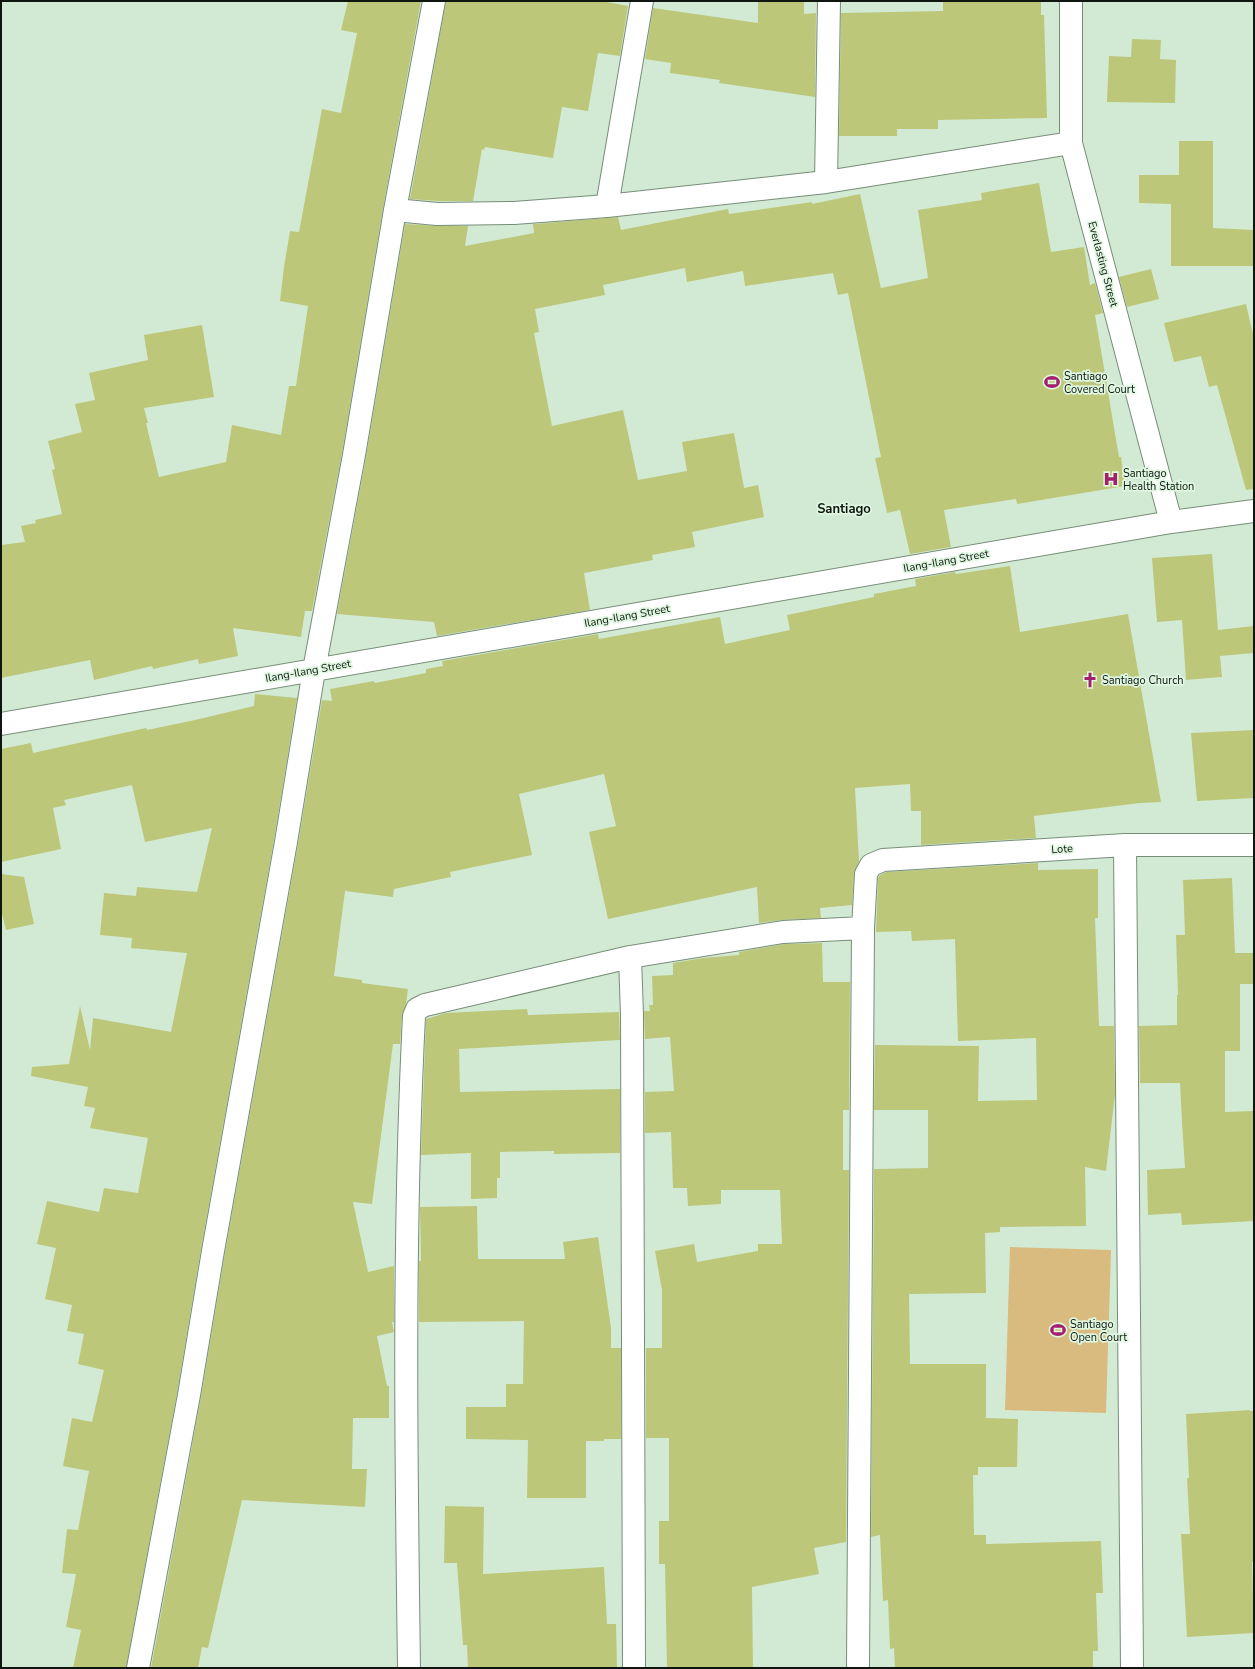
<svg xmlns="http://www.w3.org/2000/svg" width="1255" height="1669" font-family="'Nunito Sans',sans-serif">
<rect width="100%" height="100%" fill="#d2ead3"/>
<path fill="#d9bb7f" d="M1010,1247L1111,1250L1106,1413L1005,1410Z"/>
<path fill="#bdc77a" d="M348,1H421L383,208L342,453L312,611H305L301,637L233,628L238,656L199,664L198,659L153,669L152,666L94,680L90,660L1,678V545L25,542L21,526L36,523L35,520L62,514L52,470L55,469L48,441L82,432L75,404L95,400L89,373L148,360L144,335L202,325L214,397L144,408L148,423H146L159,477L226,462L232,425L281,435L289,386H296L308,306L280,301L284,267L290,231L299,232L322,109L341,113L357,33L341,30Z
M446,1H602L628,6L620,56L598,53L588,111L562,107L553,158L485,147L484,150L482,149L473,201H438L410,199Z
M758,1H804V14L816,13L815,97L719,83L720,80L670,73L671,63L645,59L653,8L758,23Z
M943,1H1041V15H1044L1047,118L938,120V129H897V136H839L841,13L943,11Z
M1132,39L1161,40L1160,59L1176,60L1175,103L1107,102L1109,56L1131,57Z
M1179,141H1213V228L1254,230V266H1171V204L1139,203V175H1179Z
M1039,183L1051,252L1084,247L1090,285L1095,283L1103,313L1095,315L1119,457H1121L1125,486L1017,504L1016,499L944,510L951,547L910,554L900,510L887,513L875,458L881,457L848,293L838,295L833,273L745,286L743,271L687,282L685,268L603,285L605,295L535,309L539,332L534,333L552,426L623,410L638,480L687,471L682,442L734,433L744,488L758,485L764,517L692,532L695,547L652,555L653,560L584,573L590,610L437,636L434,622L337,614L366,457L405,224L437,226H468L465,246L534,233L533,224H535L618,217L621,230L728,209L729,214L812,202V204L860,194L881,288L928,278L918,210L982,200L981,193Z
M1151,269L1159,299L1127,307L1119,277Z
M1246,304L1254,338V489L1246,490L1217,385L1209,387L1201,356L1174,362L1164,323Z
M1212,554L1218,630L1254,626V653L1220,656L1222,677L1186,680L1182,620L1157,622L1152,558Z
M1010,566L1020,632L1128,614L1161,802L1140,803L1034,816L1036,838L921,845V811H911L910,784L855,788L859,861L854,873L852,905L820,908L821,918L782,920L759,923L757,887L608,919L589,832L616,826L604,774L519,794L532,855L450,872L451,877L394,889L393,897L345,891L334,976L362,980V983L408,989L406,1004L402,1015L400,1044H393L372,1204L353,1202L368,1272L394,1266V1322H392L394,1332L377,1336L387,1386H389V1418H353L352,1469H367L365,1507L242,1500L208,1648L202,1647L198,1668H151L201,1397L225,1253L298,844L322,700L332,701L330,689L374,681L375,683L426,673V669L443,666L442,661L598,634L599,639L720,617L725,644L790,630L787,615L874,597V594L916,586L915,579L955,572L956,574Z
M255,694L297,698L274,840L201,1249L177,1393L126,1668H73L81,1630L66,1627L76,1574L62,1573L67,1529L78,1530L89,1471L63,1466L72,1418L92,1422L104,1370L78,1364L84,1334L67,1331L72,1305L45,1299L56,1248L37,1244L47,1201L99,1212L104,1188L138,1193L148,1138L90,1128L95,1108L84,1106L88,1087L31,1076L32,1067L69,1064L80,1006L90,1050L93,1018L171,1032L187,953L131,948L132,938L100,935L104,893L136,896L137,887L197,892L212,828L145,842L132,785L64,800L66,805L53,808L61,849L1,862V749L31,743L33,753L146,728L147,730L195,720L254,706Z
M1254,730V798L1197,801L1191,733Z
M1038,863V870L1098,869V918H1095L1099,1026H1114L1115,1094L1106,1171L1085,1167L1086,1226L1000,1227V1232L985,1233L986,1293L909,1294L910,1364H986V1418L1018,1419L1017,1467H978V1475H973L974,1535H986V1544L1101,1541L1103,1593H1096L1098,1651H1093V1668H895L894,1648L890,1649L888,1600L883,1601L880,1535L871,1537L874,1169L928,1168V1110H874L875,1045L979,1046L978,1101L1037,1100L1036,1038L958,1041L955,939L912,941L911,931L876,932L878,878L880,875L886,872Z
M1,874L24,877L34,924L6,930L1,910Z
M1232,878L1235,953H1254V984H1240V1051H1225V1112L1254,1111V1221L1182,1225L1181,1213L1148,1215L1147,1170L1185,1168L1182,1122L1180,1083H1140L1139,1026L1177,1025V995H1178L1176,935H1185L1183,880Z
M822,943L823,982H850L849,1110H843V1170H849L846,1542L814,1548L819,1574L752,1587L753,1668H667L665,1564H659V1521H669V1438H646V1348H662V1290L655,1251L694,1244L697,1262L758,1251V1244H782L780,1190H721V1204L688,1206L687,1188H673L671,1132L645,1133V1092L674,1091L670,1037L645,1039L644,1011H650L649,1005H653L652,976L673,975V963L703,958L739,955V952L784,944Z
M527,1009L528,1015L619,1012L620,1040L459,1049L460,1092L620,1089V1153L554,1154V1151L500,1152V1178H497V1198L471,1199V1153L421,1155L426,1019L446,1013Z
M477,1206L478,1259H565L563,1242L598,1237L611,1328V1348H621V1439H604V1441H586V1498H527L528,1440L466,1439V1407H506V1384H523L524,1321L419,1322V1261H421L420,1207Z
M1250,1410V1411H1254V1562H1252L1254,1633L1187,1637L1181,1534H1190L1187,1478H1189L1186,1414Z
M445,1506L484,1507L483,1574L604,1567L607,1624H616L617,1668H468L467,1645H463L457,1563H444Z"/>
<g fill="none" stroke-linecap="round" stroke-linejoin="round">
<defs>
<path id="street" d="M1071,1V143L1171,522
M826,182L829,1
M607,206L642,1
M395,210L437,214L514,213L607,206L826,182L1071,143
M1,724L1171,522L1254,511
M1125,845L1132,1668
M630,957L632,1015L634,1668
M138,1668L189,1395L213,1251L286,842L314,670L354,455L395,210L434,1
M409,1668C406,1451 403,1233 414,1016L417,1009L425,1005L630,957L783,932L863,928
M858,1668L863,928L866,874L871,865L883,860L1125,845H1254"/>
</defs>
<use href="#street" stroke="#778d78" stroke-width="24"/>
<use href="#street" stroke="#fff" stroke-width="22"/>
</g>
<defs>
<symbol id="stadium-bare" viewBox="-9 -9 18 18"><path d="M0-5a6.5 5 0 1 0 0 10a6.5 5 0 1 0 0-10ZM-3.5-1.8h7v3.6h-7Z" fill="#a3206f" stroke="#dff7e0" stroke-width="2.5" paint-order="stroke"/></symbol>
<symbol id="hospital-bare" viewBox="-9 -9 18 18"><path d="M-5-5h3v3.5h4V-5h3V5h-3V1.5h-4V5h-3Z" fill="#a3206f" stroke="#dff7e0" stroke-width="2.5" paint-order="stroke"/></symbol>
<symbol id="church-bare" viewBox="-9 -9 18 18"><path d="M-1.2-6h2.4v3.5h3.3v2.4h-3.3V6h-2.4V-.1h-3.3v-2.4h3.3Z" fill="#a3206f" stroke="#dff7e0" stroke-width="2.5" paint-order="stroke"/></symbol>
</defs>
<g fill-rule="evenodd">
<use href="#stadium-bare" x="1041" y="371" width="22" height="22"/>
<use href="#hospital-bare" x="1100" y="468" width="22" height="22"/>
<use href="#church-bare" x="1079" y="669" width="22" height="22"/>
<use href="#stadium-bare" x="1047" y="1319" width="22" height="22"/>
</g>
<g text-anchor="middle" dominant-baseline="central" stroke-width="3.5" stroke-linejoin="round" paint-order="stroke">
<g font-size="11" fill="#0e160f" stroke="#dff7e0">
<text transform="translate(1103 264) rotate(75)">Everlasting Street</text>
<text transform="translate(946 561) rotate(-10)">Ilang-Ilang Street</text>
<text transform="translate(627 616) rotate(-10)">Ilang-Ilang Street</text>
<text transform="translate(308 671) rotate(-10)">Ilang-Ilang Street</text>
<text transform="translate(1062 849) rotate(-4)">Lote</text>
</g>
<g font-size="11" fill="#0e160f" stroke="#dff7e0" text-anchor="start">
<text x="1064" y="376">Santiago<tspan x="1064" dy="13">Covered Court</tspan></text>
<text x="1123" y="473">Santiago<tspan x="1123" dy="13">Health Station</tspan></text>
<text x="1102" y="680">Santiago Church</text>
<text x="1070" y="1324">Santiago<tspan x="1070" dy="13">Open Court</tspan></text>
</g>
<g font-size="13" font-weight="bold" fill="#0e160f" stroke="#dff7e0">
<text x="844" y="509">Santiago</text>
</g>
</g>
<rect width="1255" height="1669" fill="none" stroke="#0e160f" stroke-width="4"/>
</svg>
